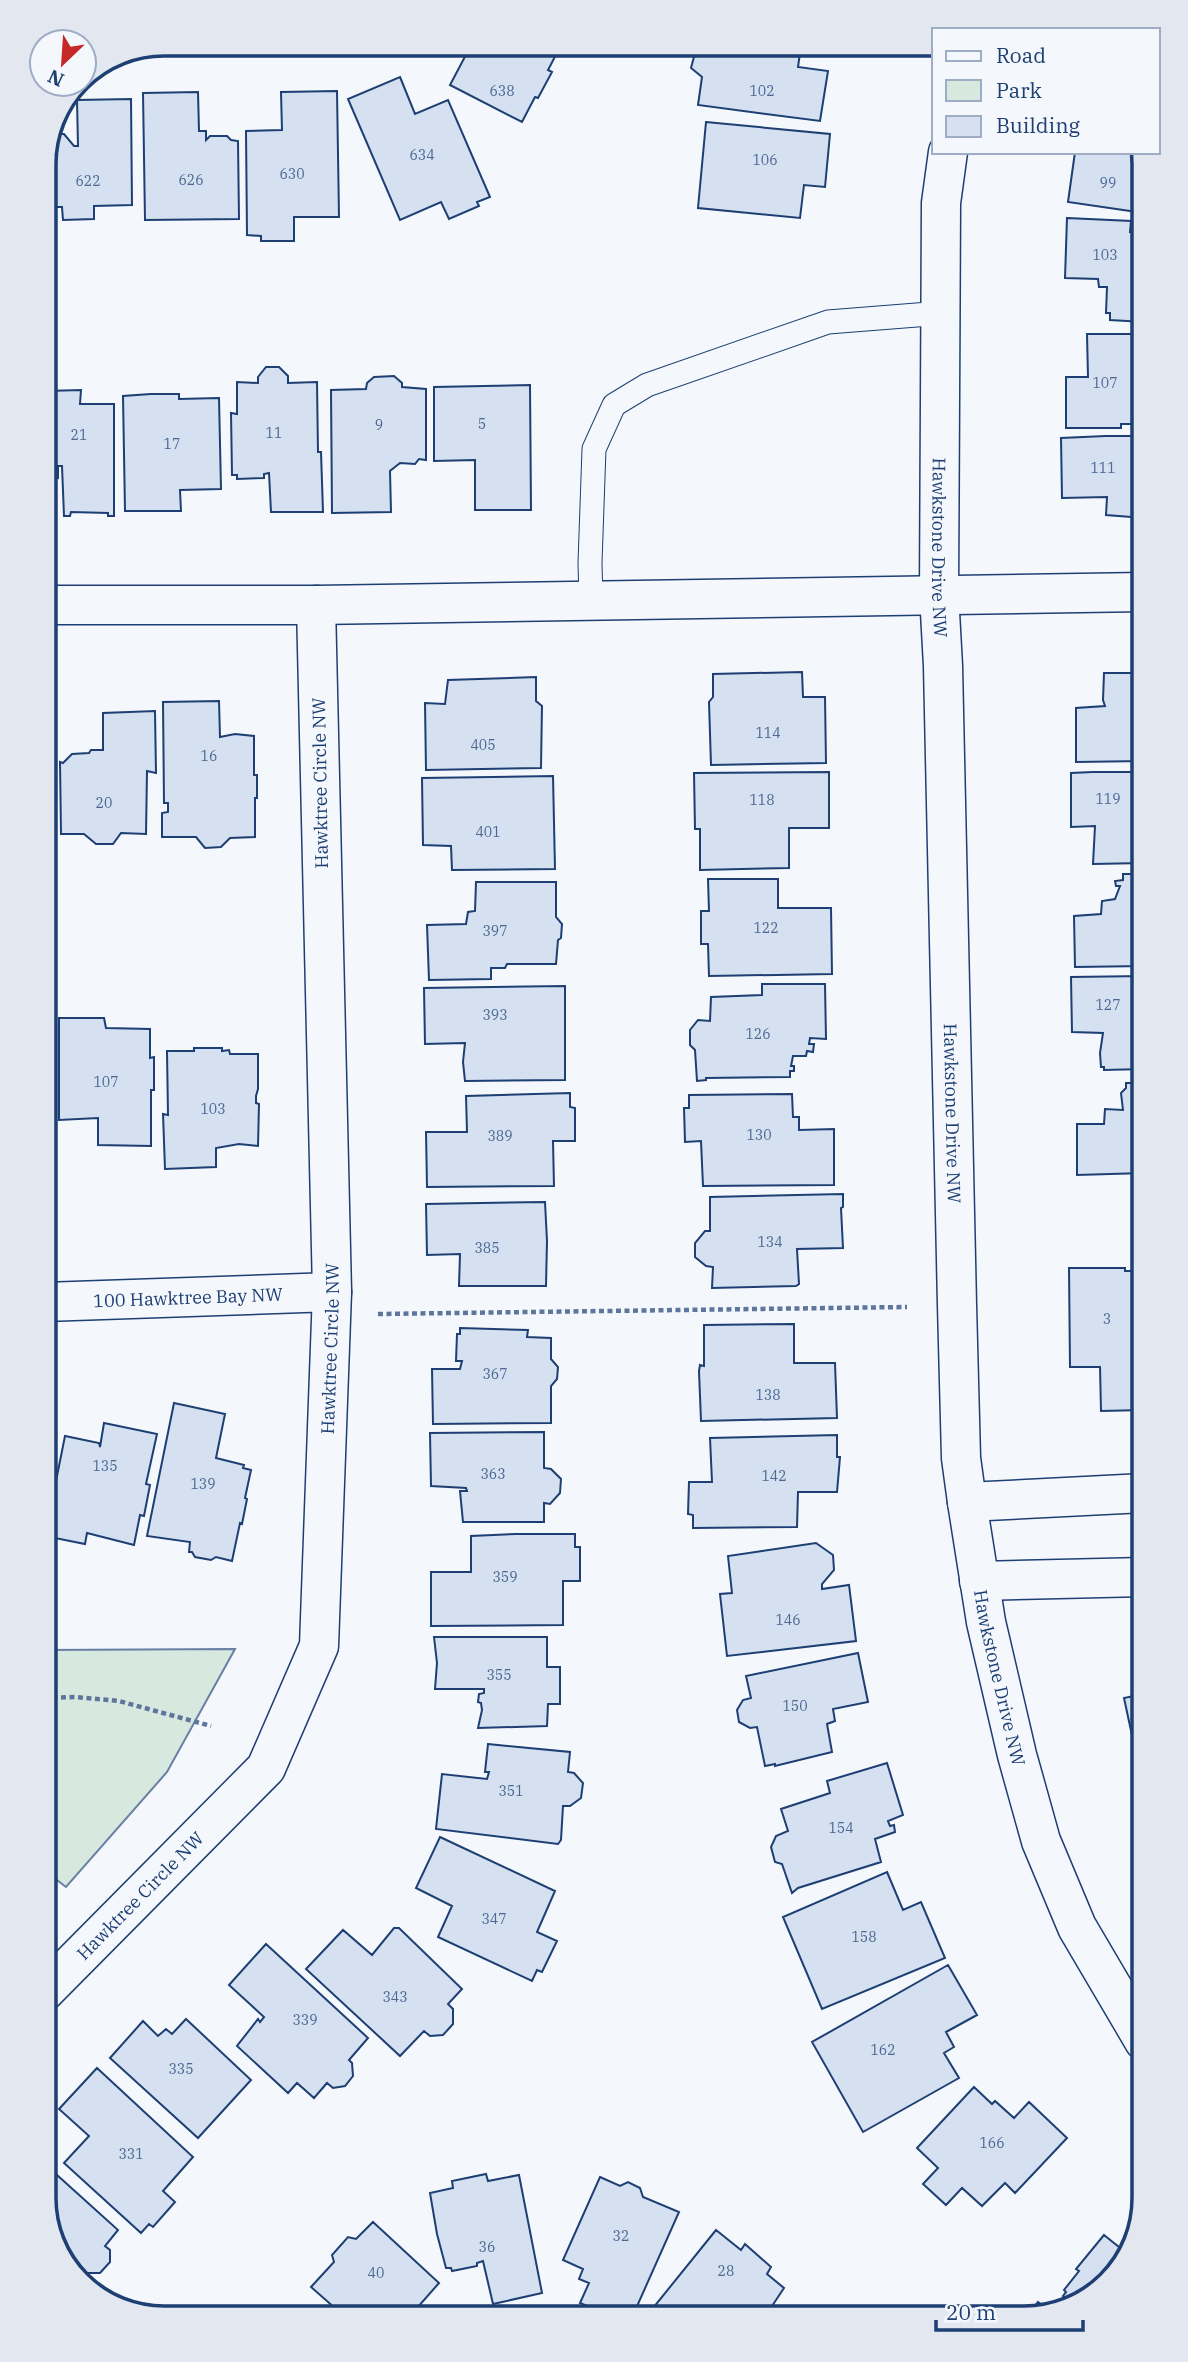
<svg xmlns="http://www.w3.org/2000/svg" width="1188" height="2362" font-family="'IBM Plex Serif',serif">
<rect width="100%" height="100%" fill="#f4f7fb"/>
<path fill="#d7e8df" stroke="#687fa3" stroke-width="2" d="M235,1649L167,1772L66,1887L44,1870V1650Z"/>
<path fill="#d5e0f0" stroke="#1d3f73" stroke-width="2" d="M787,46L786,50L800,53L798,67L828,71L820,121L698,105L702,77L691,68L695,53L702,47Z
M469,49H559L548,70L552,72L538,98L535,97L522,122L450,85Z
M400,77L415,114L448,100L490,197L477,202L479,206L449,219L441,202L400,220L348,99Z
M337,91L339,217H294V241H261V236L247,235L246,131L282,130L281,92Z
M198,92L199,131H206V140L210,136H227L231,140L238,141L239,219L145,220L143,93Z
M131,99L132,205L94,206V219L63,220L62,207H44V156L54,134H64L74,146H78L77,100Z
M706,122L830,134L825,187L804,185L800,218L698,208Z
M1075,152H1142L1144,164V213L1068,202Z
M1067,218L1131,221L1130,232L1144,233V322L1110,320V313H1106L1107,287H1099L1098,279L1065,278Z
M1087,334H1144V424H1121V428H1066V377H1088Z
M266,367H279L288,376V383L317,382L318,452H321L323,512H271L269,473L264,474V478L237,479V475H232L231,413L237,414V382L258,383V377Z
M394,376L402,383V387L426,389V460L419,459L415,464L400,463L390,471L391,512L332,513L331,390L366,389L367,383L374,377Z
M530,385L531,510H475V460L434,461V387Z
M81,390L80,404H114V516H108V513L71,512L70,516H64L62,466H58V478L44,474L46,391Z
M151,394H179V399L219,398L221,489L180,490L181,511H125L123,396Z
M1106,436H1144V518L1106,515L1107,497L1062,498L1061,438Z
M802,672L803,697H825L826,763L711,765L709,702L713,697V674Z
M1104,673H1144V761L1076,762V708L1105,706L1103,700Z
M536,677V701L542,706L541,768L426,770L425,703L445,704L448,680Z
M219,701L220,737L235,734L254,736V775H257V798H255V837L230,838L221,847L205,848L196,837H162V813L168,812V803H164L163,702Z
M155,711L156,773L147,771L146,834L121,833L113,844H96L84,834H61L60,762L63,763L72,754L89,753L91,750H103V713Z
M44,732H52L53,824L44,825Z
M829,772V828H789V868L700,870V829H695L694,773Z
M1093,772H1144V863L1093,864L1095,826L1071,827V773Z
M553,776L555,869L452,870L451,846L423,845L422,778Z
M1123,874H1144V966L1075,967L1074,916L1101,914L1102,901L1115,899L1120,886H1116L1115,881L1123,880Z
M708,879H778V908H831L832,974L709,976L708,944H701V911H709Z
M476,882H556V917L562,924L561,938L558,940L556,964H507L505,968H491V979L429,980L427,925L466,924L468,912L475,911Z
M1144,976V1069L1104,1070V1067H1101L1100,1053L1103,1033L1072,1032L1071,977Z
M762,984H825L826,1039L810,1038L809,1044H814L813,1052L807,1051L806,1056H793L791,1066H794V1071H790V1077L706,1078V1080L697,1081L695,1050L690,1045V1030L698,1020L710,1021L711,997L762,995Z
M565,986V1080L465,1081L463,1062L465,1043L425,1044L424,988Z
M59,1018H104L106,1028L150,1029V1058L154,1057V1090H151V1146L98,1145V1118L59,1120Z
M194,1048H222V1051L229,1050L230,1054H258V1089L256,1096V1103L259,1104L258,1146L239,1144L216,1148V1167L165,1169L163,1114L168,1115L167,1051H194Z
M1126,1083H1144V1173L1077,1175V1124H1104L1105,1109L1123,1110L1121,1093L1126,1088Z
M570,1093V1107L575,1108V1141H553L554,1186L427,1187L426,1132H467L466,1096Z
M792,1094L793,1117H799V1130L834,1129V1185L703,1186L701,1141L685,1142L684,1108H689V1095Z
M843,1194V1207L841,1208L843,1248L797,1249L799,1284L796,1286L712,1288L713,1267L706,1266L695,1257V1243L705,1231H710V1197Z
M545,1202L547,1241L546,1286H459L460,1254L427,1255L426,1204Z
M1069,1268H1125V1271H1144V1410L1101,1411L1100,1367H1070Z
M794,1324V1363H835L837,1418L701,1421L699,1371L700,1365L704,1366V1325Z
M460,1328L528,1330L527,1337L551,1338V1359L558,1367L557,1379L551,1386V1423L433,1424L432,1369H460L462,1361H456L457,1334H460Z
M174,1403L225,1414L216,1458L244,1465L243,1468L251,1470L245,1498L247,1499L242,1524L240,1523L232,1561L216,1557L211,1560L195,1557L192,1552H189L190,1542L147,1536Z
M104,1423L157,1434L146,1484L150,1485L144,1516L140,1515L134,1545L87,1533L85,1544L45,1536L65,1436L99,1443L100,1447Z
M544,1432V1468L551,1469L561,1479L560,1493L550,1504L544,1503V1522H463L460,1491H467L466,1488L431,1486L430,1433Z
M837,1435V1457H840L837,1492H798L797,1527L693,1528V1515L688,1514L689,1482H712L710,1438Z
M516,1534H575V1547H580V1581H563V1625L431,1626V1572H471V1536Z
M816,1543L833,1555L834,1570L822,1584V1589L849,1585L856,1641L727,1656L720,1594L732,1593L728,1556Z
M434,1637H547V1667H560V1704H548L547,1726L478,1728L482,1710L481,1703L478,1702L479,1694L484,1693V1689H435L437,1663Z
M858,1653L868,1702L833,1709L835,1721L827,1724L832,1752L775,1766V1764L765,1766L757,1727L750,1728L739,1722L737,1710L743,1700L751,1698L746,1676Z
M1144,1694V1752L1136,1754L1124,1698Z
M488,1744L570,1752L568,1772L574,1773L583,1783L581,1798L570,1806H563L561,1840L558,1844L436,1829L442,1774L487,1779L489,1772H485Z
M887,1763L903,1815L888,1821L890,1826L894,1825L895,1832L875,1839L881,1862L798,1888L792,1893L782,1864L775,1862L771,1847L776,1836L788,1831L781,1809L830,1793L827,1781Z
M440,1837L555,1891L537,1932L557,1941L542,1972L537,1970L532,1981L438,1937L452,1906L416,1888Z
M887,1872L903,1910L921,1902L945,1958L822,2009L783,1917Z
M394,1928H399L462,1989L448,2004L453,2009V2024L443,2035L430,2036L424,2031L400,2056L306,1969L343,1930L372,1955Z
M266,1944L368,2038L349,2060L352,2063L353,2076L345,2086L333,2088L327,2083L314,2098L297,2083L288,2093L237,2046L258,2019L260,2022L264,2017L229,1985Z
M948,1965L977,2015L946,2032L954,2047L944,2053L959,2078L863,2132L812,2042Z
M186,2019L251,2080L198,2138L110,2058L143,2021L158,2036L166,2029L172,2034Z
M97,2068L193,2157L163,2191L175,2202L153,2227L149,2224L141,2233L64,2163L89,2136L59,2109Z
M974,2087L992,2104L995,2101L1014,2118L1029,2102L1067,2138L1015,2193L1005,2183L982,2206L962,2188L946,2205L923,2184L938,2168L917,2148Z
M486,2174L488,2181L519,2175L542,2293L493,2304L483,2261L477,2263V2266L452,2271L451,2268H446L437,2234L430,2193L453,2188L452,2181Z
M57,2175L118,2230L105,2246L110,2250V2262L100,2273H87L82,2269L77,2274L53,2244L44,2189Z
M600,2177L620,2186L628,2182L640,2188L643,2197L679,2212L634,2313L606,2314L580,2303L589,2283L579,2279L583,2269L563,2260Z
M373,2222L439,2283L410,2316H344L311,2287L334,2262L332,2255L348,2237L356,2239Z
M716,2230L741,2250L745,2244L771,2267L767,2274L784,2288L768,2312L649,2313Z
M1104,2235L1124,2251L1131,2241L1124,2265L1075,2305L1063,2296L1066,2292L1064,2290L1079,2271L1076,2269Z
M1038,2302L1047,2309L1032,2310Z
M309,2309L317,2316L302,2317Z"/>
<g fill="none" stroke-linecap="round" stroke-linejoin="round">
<defs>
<path id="service" d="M591,601L590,563L594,449L614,405L647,385L828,322L942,313"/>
<g id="minor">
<path d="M44,605H316L1144,592"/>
<path id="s1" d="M44,1302L332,1292"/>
<path d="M967,1502L1144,1493"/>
<path d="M979,1581L1144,1577"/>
<path id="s2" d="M44,1992L266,1768L319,1646L332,1292L316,605"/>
</g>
<g id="tertiary">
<path id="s3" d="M948,152L941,203L939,594L943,666L957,1305L961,1458L967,1502L986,1622L1017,1755L1041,1841L1077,1927L1144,2041"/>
</g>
</defs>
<use href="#service" stroke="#1d3f73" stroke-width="25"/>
<use href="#minor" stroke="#1d3f73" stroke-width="41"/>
<use href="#tertiary" stroke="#1d3f73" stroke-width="41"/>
<path stroke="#5e769c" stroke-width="4.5" stroke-dasharray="5 3.5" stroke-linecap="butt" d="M378,1314L907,1307
M44,1698L75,1697L119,1701L211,1726"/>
<use href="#service" stroke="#f4f7fb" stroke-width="23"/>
<use href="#minor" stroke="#f4f7fb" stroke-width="38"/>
<use href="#tertiary" stroke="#f4f7fb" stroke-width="38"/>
</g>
<g text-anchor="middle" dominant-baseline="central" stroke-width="5" stroke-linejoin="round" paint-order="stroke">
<g font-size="14" fill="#4b6792">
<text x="502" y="91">638</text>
<text x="762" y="91">102</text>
<text x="422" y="155">634</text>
<text x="765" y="160">106</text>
<text x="292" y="174">630</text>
<text x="191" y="180">626</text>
<text x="88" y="181">622</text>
<text x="1108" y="183">99</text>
<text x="1105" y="255">103</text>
<text x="1105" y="383">107</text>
<text x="482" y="424">5</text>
<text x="379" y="425">9</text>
<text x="274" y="433">11</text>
<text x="79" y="435">21</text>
<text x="172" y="444">17</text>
<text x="1103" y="468">111</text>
<text x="768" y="733">114</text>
<text x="483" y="745">405</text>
<text x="209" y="756">16</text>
<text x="1108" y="799">119</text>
<text x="762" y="800">118</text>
<text x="104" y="803">20</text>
<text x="488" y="832">401</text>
<text x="766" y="928">122</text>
<text x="495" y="931">397</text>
<text x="1108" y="1005">127</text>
<text x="495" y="1015">393</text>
<text x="758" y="1034">126</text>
<text x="106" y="1082">107</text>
<text x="213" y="1109">103</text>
<text x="759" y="1135">130</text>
<text x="500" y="1136">389</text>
<text x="770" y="1242">134</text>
<text x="487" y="1248">385</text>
<text x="1107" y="1319">3</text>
<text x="495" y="1374">367</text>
<text x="768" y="1395">138</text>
<text x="105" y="1466">135</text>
<text x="493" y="1474">363</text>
<text x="774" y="1476">142</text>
<text x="203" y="1484">139</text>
<text x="505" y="1577">359</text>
<text x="788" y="1620">146</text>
<text x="499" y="1675">355</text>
<text x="795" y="1706">150</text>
<text x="511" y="1791">351</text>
<text x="841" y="1828">154</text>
<text x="494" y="1919">347</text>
<text x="864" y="1937">158</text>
<text x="395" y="1997">343</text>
<text x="305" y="2020">339</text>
<text x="883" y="2050">162</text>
<text x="181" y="2069">335</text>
<text x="992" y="2143">166</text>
<text x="131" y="2154">331</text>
<text x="621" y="2236">32</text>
<text x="487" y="2247">36</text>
<text x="726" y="2271">28</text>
<text x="376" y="2273">40</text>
</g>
<g font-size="18" fill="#1d3f73" stroke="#f4f7fb">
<text stroke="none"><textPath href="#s3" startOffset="396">Hawkstone Drive NW</textPath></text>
<text transform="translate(320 783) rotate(-91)">Hawktree Circle NW</text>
<text stroke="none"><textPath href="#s3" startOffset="962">Hawkstone Drive NW</textPath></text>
<text stroke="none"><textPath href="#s1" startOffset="144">100 Hawktree Bay NW</textPath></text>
<text stroke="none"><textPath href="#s2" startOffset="746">Hawktree Circle NW</textPath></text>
<text stroke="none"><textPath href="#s3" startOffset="1530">Hawkstone Drive NW</textPath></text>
<text stroke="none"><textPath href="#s2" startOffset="136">Hawktree Circle NW</textPath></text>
</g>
</g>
<path d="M0 0H1188V2362H0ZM164 56H1024A108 108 0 0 1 1132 164V2198A108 108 0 0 1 1024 2306H164A108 108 0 0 1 56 2198V164A108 108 0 0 1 164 56Z" fill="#e3e8f0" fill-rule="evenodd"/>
<path fill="none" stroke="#1d3f73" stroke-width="3.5" d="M164 56H1024A108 108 0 0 1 1132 164V2198A108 108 0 0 1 1024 2306H164A108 108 0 0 1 56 2198V164A108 108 0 0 1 164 56Z"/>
<rect x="932" y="28" width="228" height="126" fill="#f4f7fb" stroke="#9eadc5" stroke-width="2"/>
<rect x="946" y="51" width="35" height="10" fill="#f4f7fb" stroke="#9eadc5" stroke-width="2"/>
<text x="996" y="63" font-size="21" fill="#1d3f73">Road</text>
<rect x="946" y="80" width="35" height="21" fill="#d7e8df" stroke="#9eadc5" stroke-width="2"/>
<text x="996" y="98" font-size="21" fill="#1d3f73">Park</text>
<rect x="946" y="116" width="35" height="21" fill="#d5e0f0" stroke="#9eadc5" stroke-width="2"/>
<text x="996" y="133" font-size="21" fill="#1d3f73">Building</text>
<g transform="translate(63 63) rotate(205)"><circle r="33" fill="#f4f7fb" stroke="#9eadc5" stroke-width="2"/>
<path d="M0-5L12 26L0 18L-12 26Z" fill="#c62828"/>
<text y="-10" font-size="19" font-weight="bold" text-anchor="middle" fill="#1d3f73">N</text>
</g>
<path d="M936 2320v10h147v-10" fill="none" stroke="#1d3f73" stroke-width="3.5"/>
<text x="946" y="2320" font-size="21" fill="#1d3f73" stroke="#f4f7fb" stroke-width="5" paint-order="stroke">20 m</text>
</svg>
